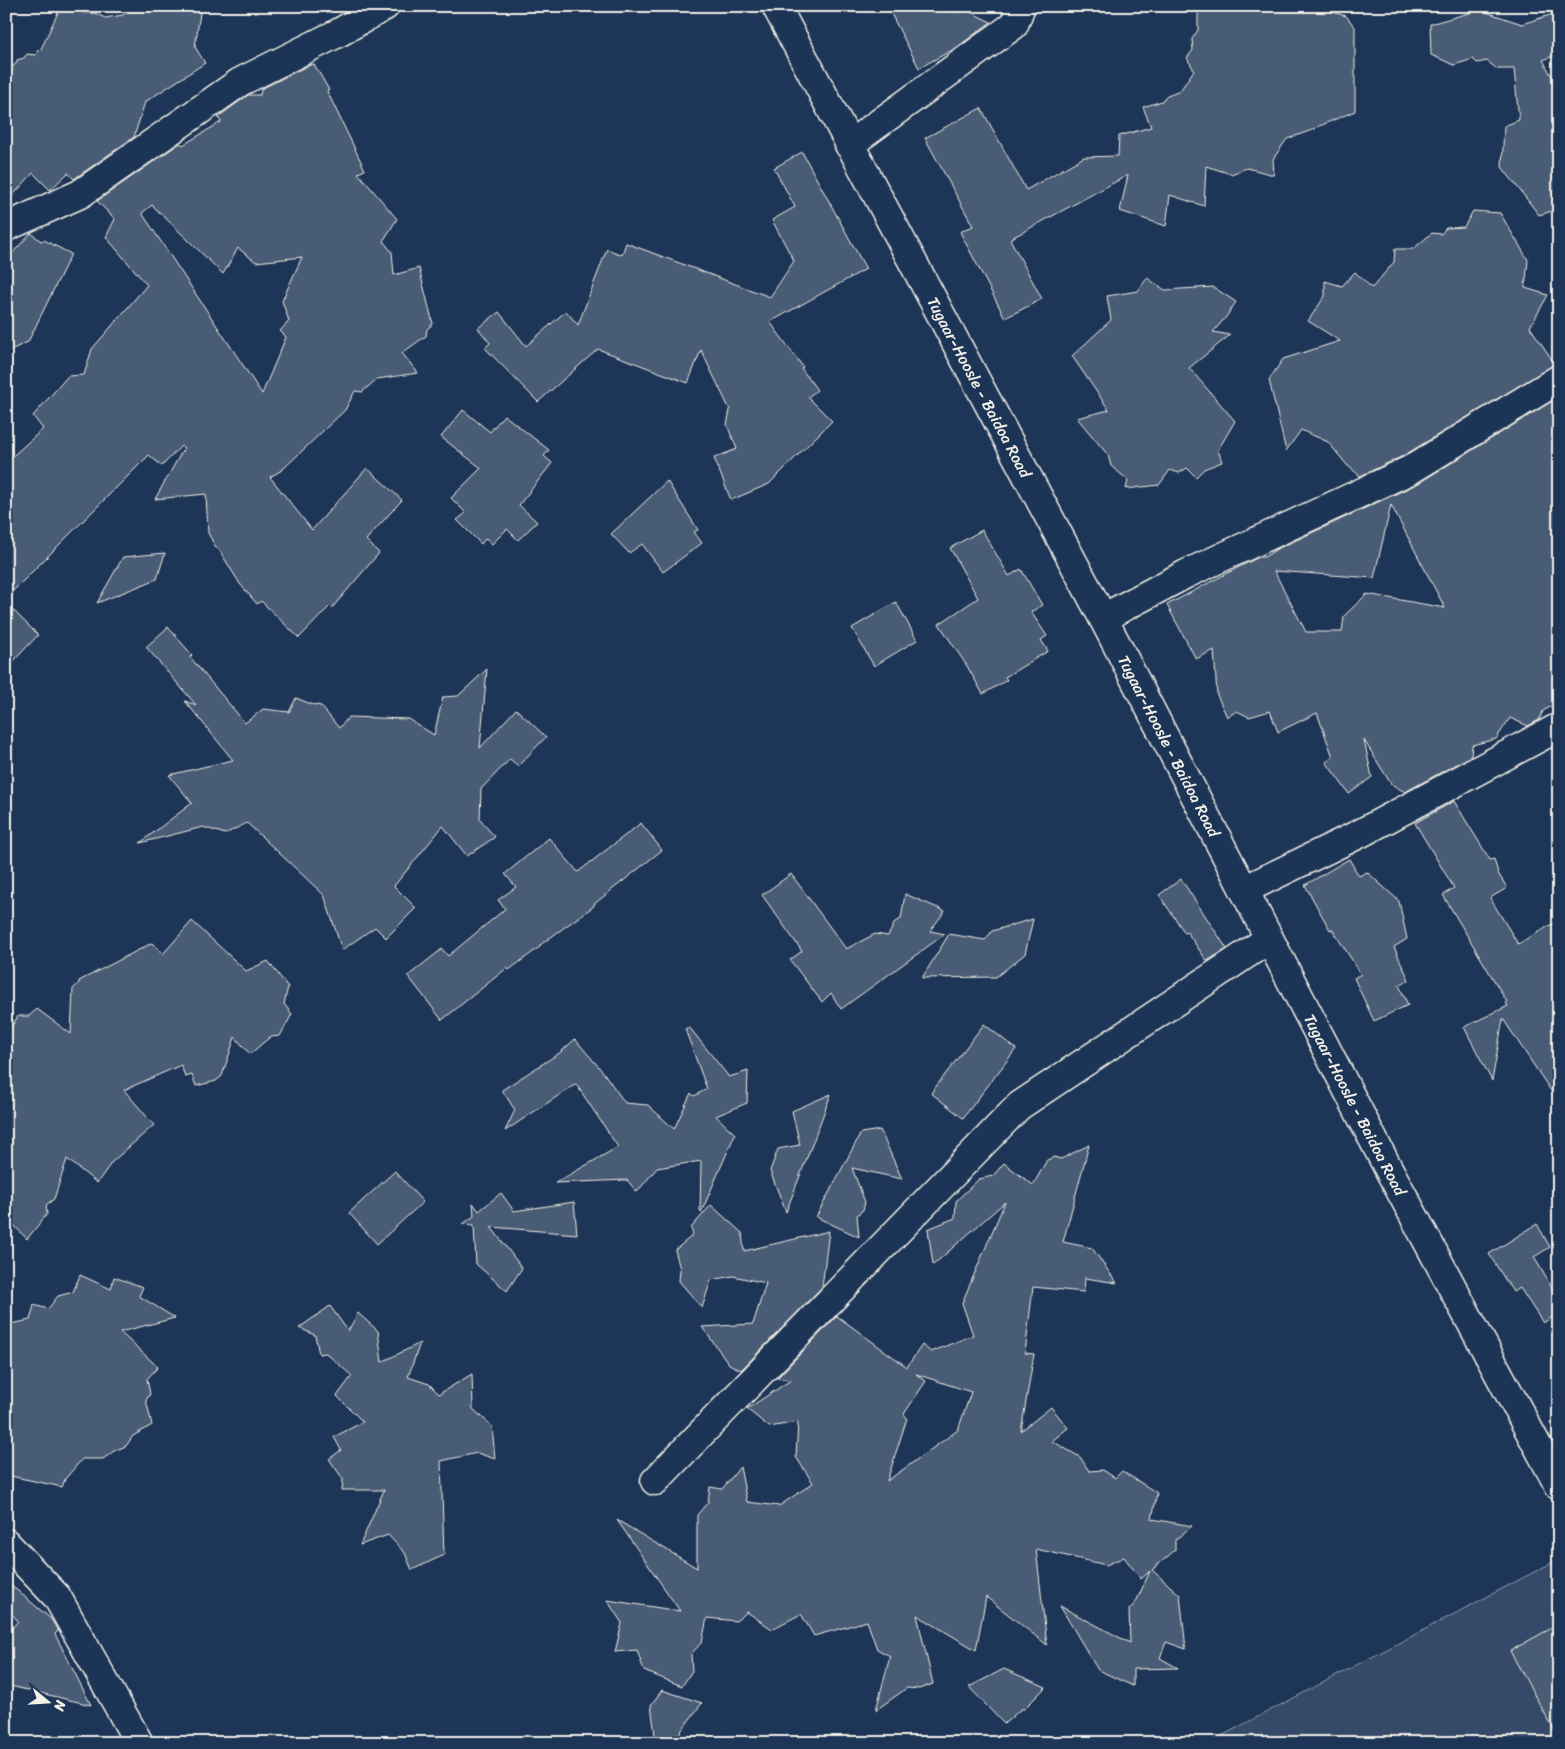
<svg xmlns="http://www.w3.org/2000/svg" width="1565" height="1749" font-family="Sriracha,sans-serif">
<rect width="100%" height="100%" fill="#1d3557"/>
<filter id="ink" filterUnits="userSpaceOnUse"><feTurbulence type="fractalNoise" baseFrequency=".02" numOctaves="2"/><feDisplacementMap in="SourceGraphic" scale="10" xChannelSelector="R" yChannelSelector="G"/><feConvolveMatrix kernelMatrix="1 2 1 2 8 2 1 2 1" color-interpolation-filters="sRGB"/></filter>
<g filter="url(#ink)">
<path fill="#354a67" stroke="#949ea8" d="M1559,1559V1743H1208Z"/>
<path fill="#485b74" stroke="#f4f1e8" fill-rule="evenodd" d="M61,6L79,8L82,13H95L105,18L123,15L135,6H201L195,47L205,63L145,102L134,137L74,179L68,173L50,190L33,173L6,203V81L8,70L16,64L17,60L24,58L27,54L36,55L38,50L41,49Z
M887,6H948L957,12L964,9L991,22L956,48L919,68Z
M1198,6H1314L1346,16L1355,27V111L1317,127L1315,129L1287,139L1273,159L1274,175L1247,168L1231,174L1206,166L1204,206L1170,195L1166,226L1120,211L1128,175L1010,239L1042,299L1005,318L960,232L973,226L925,138L981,108L1026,190L1084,157L1118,156L1119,136L1151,127L1143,107L1162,101L1165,97L1180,91L1194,70L1187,58L1193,50L1192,39L1198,30Z
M1480,10L1522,24L1559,12V54L1543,60L1559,90V209L1539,215L1502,167L1504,126L1519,120L1514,69H1497L1487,61L1477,63L1473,59L1454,65L1431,55L1430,24Z
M314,64L329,90L327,91L365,170L358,173L397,219L383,241L392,252L394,275L419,268L433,324L427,329L426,336L402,353L418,373L377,379L362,392L355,391L345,410L282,470L270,477L312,530L367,468L402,500L366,540L379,553L332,608L330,606L299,638L261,601L257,604L240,584L218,548H216L208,533L206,494L155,499L184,448L181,446L162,466L149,455L6,598V462L43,429L33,416L68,376L84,375L92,349L147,285L106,237L115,219L97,201L180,143L183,145L221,122L218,117L248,95H260L261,89L307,66ZM152,205L223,274L238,248L256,262L302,257L282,301L289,321L280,331L286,337L262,394L142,213Z
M802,152L866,269L770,322L803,367L801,368L817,390L808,397L832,421L769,484L731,500L714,458L737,449L727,425L730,410L701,350L688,383L598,349L538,402L485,348L490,343L478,328L499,312L526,346L566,311L578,325L607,249L622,255L626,243L770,297L794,261L772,220L795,207L774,168Z
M1473,211L1500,213L1528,260L1525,288L1548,295L1530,327L1555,364L1403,456L1360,476L1347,465L1328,442L1301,430L1286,451L1269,380L1283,359L1340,341L1308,321L1325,296V281L1342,286L1355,272L1372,288L1394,262L1395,249H1413L1432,233L1441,234L1446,228L1464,227Z
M31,233L41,241L44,240L71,254L28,342L6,352V260Z
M1147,278L1165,290L1213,287L1236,302L1226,317L1213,332L1230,335L1189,368L1235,421L1218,450L1222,462L1204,469L1196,477L1187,468L1179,473L1170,470L1159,485L1126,489L1128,480L1111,466L1108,455L1077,418L1109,410L1072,356L1111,320L1107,296L1138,291Z
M1559,397V702L1543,711L1539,720L1528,726L1510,718L1496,739L1472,745L1471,756L1405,792L1391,784L1364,740L1372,777L1349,794L1326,762L1333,757L1317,713L1278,732L1270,711L1249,717L1237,711L1227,717L1217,695L1214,650L1196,659L1167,605L1237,568L1259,557H1264L1277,549L1417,484ZM1391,505L1445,608L1367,594L1344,616L1342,632H1306L1274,571L1374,578Z
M463,410L490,432L504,415L549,450L544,456L552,463L519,505L537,522L518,540L507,529L492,544L486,538L481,544L457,520L466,513L451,498L481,468L441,437Z
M667,481L698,530L694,532L702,543L663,572L642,544L629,553L611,534Z
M982,530L1009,576L1021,569L1042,605L1031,612L1047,636L1041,640L1048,651L1005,677L1007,680L983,694L967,666L939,624L978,598L950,548Z
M165,553L157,579L97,603L123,557Z
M896,602L917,640L874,666L852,628Z
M6,603L38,635L6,669Z
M168,627L192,655L190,657L245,723L263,709L289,712L296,698L311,704L321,706L339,728L349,717L408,719L434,735L443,697L458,696L487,669L480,748L516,709L546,737L518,766L510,759L481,789L480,820L495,837L467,856L443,826L394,886L416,908L386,938L375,927L342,950L324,895L247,823L225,834L203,827L140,843L192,803L169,775L233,760L185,701L196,705L146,647Z
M1454,801L1490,860L1494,859L1498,873L1507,888L1490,898L1518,944L1559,920V1103L1503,1019L1492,1081L1464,1027L1508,1006L1506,1003L1507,1002L1443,895L1454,888L1415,823Z
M641,823L662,850L593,905L594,906L540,945L541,946L509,970L507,968L442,1020L408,976L442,949L448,956L505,909L498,900L516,887L505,874L549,838L578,872Z
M1349,859L1359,876L1367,872L1399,901L1407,939L1394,947L1409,980L1399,985L1408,1005L1374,1021L1354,978L1361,974L1332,929L1330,930L1305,885Z
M791,874L846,949L875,934L888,936L895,922L901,919L905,894L945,911L930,931L945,934L841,1009L831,993L822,1002L790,960L802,951L762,895Z
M1181,879L1227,949L1207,961L1187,932L1185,933L1159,895Z
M1033,919L1025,954L996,977L922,978L949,934L985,940L992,931Z
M192,921L246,971L268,961L288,987L284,1004L292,1014L280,1036L270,1037L250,1054L235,1037L222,1076L216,1081L196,1086L192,1075L185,1077L181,1065L124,1090L154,1125L112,1162L97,1183L67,1159L54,1199L46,1205L47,1214L27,1239L6,1217V1036L18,1016H29L37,1009L71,1034L73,989L79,983V981L152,943L163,954Z
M984,1024L1016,1049L963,1118L931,1093Z
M689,1027L729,1077L748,1071L747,1103L716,1116L735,1134L701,1213L700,1212L701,1161L657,1168L637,1192L627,1180L555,1183L618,1147L576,1084L505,1131L515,1110L502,1090L561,1052L575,1039L603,1072L625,1103L648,1105L674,1129L691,1093L694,1096L707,1089L685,1029Z
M831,1094L813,1142L786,1212L770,1171L778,1149L800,1145L792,1111Z
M880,1130L902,1179L852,1168L865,1202L863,1210L857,1215L859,1237L816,1217L861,1133Z
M1089,1145L1063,1242L1092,1248L1117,1283L1085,1278L1084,1292L1033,1287L1025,1353L1034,1354L1021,1431L1051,1407L1068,1428L1052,1441L1080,1457L1089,1471L1103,1470L1115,1478L1122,1471L1157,1493L1152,1519L1192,1526L1175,1540V1550L1152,1570L1180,1595L1186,1649L1166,1642L1160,1658L1178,1668L1133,1669V1686L1098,1670L1060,1606L1130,1643L1129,1610L1136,1602L1150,1571L1141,1579L1124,1557L1106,1565L1036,1549L1047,1645L986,1597L976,1650L917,1615L933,1684L919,1689L907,1688L876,1710L890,1656L877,1649L867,1621L814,1636L801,1614L772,1629L747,1612L736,1621L707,1618L702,1642L691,1654L692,1671L682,1686L644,1671L637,1650L615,1652L622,1623L607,1600L680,1611L617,1520L697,1568V1515L708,1502L710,1487L722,1489L740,1467L747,1502L779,1506L813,1483L796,1457L798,1422L769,1427L747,1409L791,1380L777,1378L837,1316L907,1367L922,1345L931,1352L973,1335L962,1303L1005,1202L933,1265L928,1229L955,1218L956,1201L979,1179L993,1176L1004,1163L1033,1185L1047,1160L1054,1157L1061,1159ZM916,1374L971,1392L958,1430L887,1481L907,1418L904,1414L926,1381Z
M395,1171L423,1202L377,1244L349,1213Z
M501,1193L514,1211L574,1202L577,1234L491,1227L522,1268L507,1291L476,1264L474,1225L463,1224L474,1216L473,1203L479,1211Z
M711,1205L742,1233L744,1251L829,1231L822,1287L741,1370L729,1364L702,1327L753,1324L766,1283L733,1276L711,1280L702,1308L679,1281L680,1269L675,1250L693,1235L691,1228Z
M1537,1224L1550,1247L1534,1257L1559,1300V1313L1543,1323L1520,1288L1513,1292L1489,1254Z
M80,1275L111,1289L114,1277L143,1287L139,1296L175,1318L120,1332L158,1367L147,1379L150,1394L146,1400L152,1425L133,1436L126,1446L114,1451L103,1459H82L65,1479L62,1487L6,1475V1325L30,1320L34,1305L48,1309L58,1296L73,1292Z
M330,1306L348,1331L358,1313L378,1331L382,1362L420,1343L408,1377L429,1384L439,1394L472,1374L473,1409L492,1426L495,1459L477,1453L441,1461L444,1555L412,1570L405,1553L388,1535L360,1545L384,1490H342L343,1479L329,1459L341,1450L334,1437L363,1422L337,1396L352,1376L326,1353L319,1354L315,1335L299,1328Z
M6,1581L51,1619L58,1631L55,1634L91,1705L6,1685V1654L9,1652L6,1635L18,1621L6,1607Z
M1559,1624V1739L1510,1651Z
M1004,1669L1046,1687L1024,1709H1021L1004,1724L969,1687Z
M662,1690L702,1703L672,1743H656L651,1705Z"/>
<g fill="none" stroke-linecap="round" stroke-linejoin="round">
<defs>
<path id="minor" d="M849,145L1014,25L1021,6
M6,227L80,194L240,82L340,32L385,6
M1103,618L1186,574L1410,470L1559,379
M1244,890L1361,833L1559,727
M655,1481L1019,1106L1269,939
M6,1543L57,1597L139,1743"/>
<g id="secondary">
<path id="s1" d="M776,6L1103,618L1387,1166L1559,1486"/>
</g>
</defs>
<use href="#minor" stroke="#f4f1e8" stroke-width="31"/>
<use href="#secondary" stroke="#f4f1e8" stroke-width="31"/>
<use href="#minor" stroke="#1d3557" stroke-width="28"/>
<use href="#secondary" stroke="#1d3557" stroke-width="28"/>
</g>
</g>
<g text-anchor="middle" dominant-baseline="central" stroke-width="5" stroke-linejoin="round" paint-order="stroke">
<g font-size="16" fill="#f4f1e8" stroke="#1d3557">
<text stroke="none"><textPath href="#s1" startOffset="432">Tugaar-Hoosle - Baidoa Road</textPath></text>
<text stroke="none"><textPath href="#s1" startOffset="838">Tugaar-Hoosle - Baidoa Road</textPath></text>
<text stroke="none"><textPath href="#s1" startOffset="1242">Tugaar-Hoosle - Baidoa Road</textPath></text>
</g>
</g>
<rect width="1565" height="1749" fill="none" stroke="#1d3557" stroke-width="25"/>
<rect x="12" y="12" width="1540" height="1724" fill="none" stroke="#f4f1e8" stroke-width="2" filter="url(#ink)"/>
<g transform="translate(48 1702) rotate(108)" stroke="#1d3557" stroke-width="4" paint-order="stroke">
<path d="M0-4L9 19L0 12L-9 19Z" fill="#f4f1e8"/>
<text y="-8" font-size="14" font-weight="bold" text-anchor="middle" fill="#f4f1e8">N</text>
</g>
</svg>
